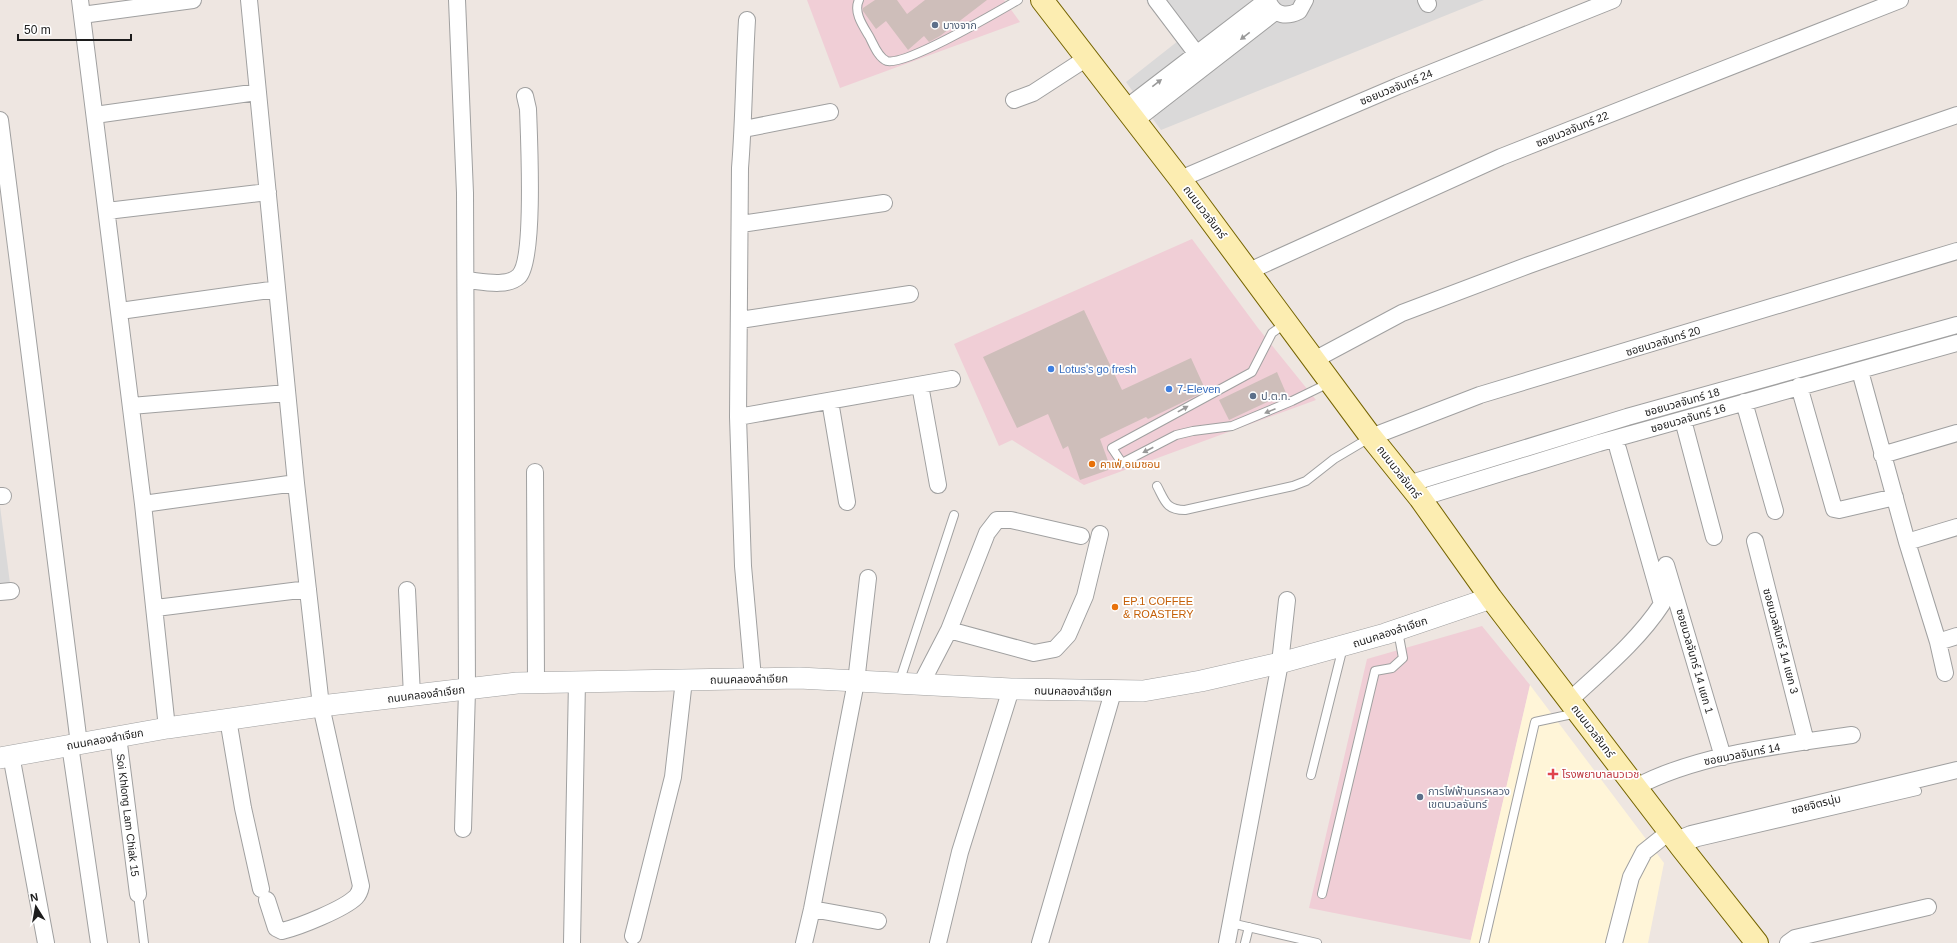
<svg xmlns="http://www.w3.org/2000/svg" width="1957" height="943" font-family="Helvetica,'Noto Sans Thai',sans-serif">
<rect width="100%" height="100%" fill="#eee6e1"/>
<path fill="#dad9d9" d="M1146,0H1484L1161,130L1126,82L1178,41Z
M0,506L11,591L0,592Z"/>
<path fill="#f0ced6" d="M807,0H1004L1020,22L840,88Z
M1192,239L1258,328L1316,400L1084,485L1012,440L999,446L954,344Z
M1482,626L1530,685L1471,940L1309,908L1367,659Z"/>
<path fill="#fff5d8" d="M1530,685L1664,863L1648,943H1470Z"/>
<path fill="#cebeba" d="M875,0H897L907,14L925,0H987L940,36L929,42L924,36L908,50L886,21L876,29L863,11V8Z
M1084,310L1122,390L1191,358L1206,391L1148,419L1146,417L1100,439L1111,469L1080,480L1068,446L1063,449L1048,414L1017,428L983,357Z
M1277,372L1286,393L1229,420L1219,400Z"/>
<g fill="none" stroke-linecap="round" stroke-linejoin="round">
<defs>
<path id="service" d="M859,0C853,12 863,26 869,36C873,43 878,58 887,61C906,66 997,12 1018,0
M1286,323L1272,333L1252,372L1112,448L1122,463L1176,435L1193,431L1232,426L1292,401L1329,383
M1157,486C1165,501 1166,510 1185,510L1293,486L1306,481L1334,459L1371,437
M899,683L954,515
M1311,775L1343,647
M1683,848L1698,842L1917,791
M138,894L144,943
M1322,894L1375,671L1392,668L1403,658L1398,631
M1231,923L1317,943
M1245,943L1249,927
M1484,943L1535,722L1577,713"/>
<path id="minor" d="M80,0L143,504L167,728
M249,0L296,483L321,706L361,886C360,891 359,894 356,897C344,909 299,927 282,931L276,928L267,900
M457,0L465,193L467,690L463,829
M1156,0L1196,53
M1426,0L1428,4
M1269,3C1275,16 1287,17 1299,11L1305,0
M82,15L193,0
M747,20C744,69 744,119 740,168L738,417L743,566L753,678
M1014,100L1033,93L1087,58
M1126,108L1267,0
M95,115L258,92
M0,120L79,744
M1136,120L1275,12
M744,129L830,112
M1180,179L1398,86L1613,0
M107,211L268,192
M741,224L884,203
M1249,271L1501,157L1900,0
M466,280C480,281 507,288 519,276C535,259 529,137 528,109L525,96
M120,311L277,289
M740,320L910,294
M1314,360L1402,313L1529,265L1745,188L1957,115
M1860,371L1907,542L1938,642L1945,673
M920,385L938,485
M1799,386L1834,509L1839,510L1895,497
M830,401L847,502
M1744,402L1775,511
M131,406L287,393
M738,417L952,379
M1683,420L1714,537
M1371,437L1480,395L1957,251
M1882,455L1957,433
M535,472L536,682
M1408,484L1627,417L1957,325
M0,496H3
M1420,498L1599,443L1957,343
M143,504L296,483
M1755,541L1806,742
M1907,542L1957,527
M1666,565L1723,757
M407,590L412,696
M0,592L11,591
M156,608L308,589
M949,630L987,533L997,520H1011L1081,536
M1938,642L1957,636
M921,684L949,630L1034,653L1055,649L1068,635L1085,596L1100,534
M1569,701C1601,671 1638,641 1662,604L1618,449
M228,719L243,808L261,889
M118,736L138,894
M70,745L99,943
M11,755L46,943
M1636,787C1698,754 1782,745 1852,735
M1676,840L1691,834L1957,770
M812,909L878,921
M633,936L673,777L684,680
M572,943L577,681
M804,943L812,909L856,682L868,578
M938,943L960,852L1011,689
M1040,943L1113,692
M1227,943L1280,663L1287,600
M1614,943L1631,877L1644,852L1669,832
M1788,943L1795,938L1928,907"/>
<path id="tertiary" d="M0,758L167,728L321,706L517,683L799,678L1011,689L1143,691L1201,681L1280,663L1385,634L1491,598"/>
<path id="secondary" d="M1042,0L1180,179L1371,437L1420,498L1491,598L1682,848L1757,943"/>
</defs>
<use href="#service" stroke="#a0a0a0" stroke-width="10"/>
<use href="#minor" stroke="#a0a0a0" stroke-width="18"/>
<use href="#tertiary" stroke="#a0a0a0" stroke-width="22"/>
<use href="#secondary" stroke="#756400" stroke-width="24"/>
<use href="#service" stroke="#fff" stroke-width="8"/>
<use href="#minor" stroke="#fff" stroke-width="16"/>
<use href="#tertiary" stroke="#fff" stroke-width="21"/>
<use href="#secondary" stroke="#fcedb1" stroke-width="22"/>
</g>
<defs><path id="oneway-solid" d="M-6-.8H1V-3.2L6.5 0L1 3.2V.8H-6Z"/></defs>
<g fill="#999">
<use href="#oneway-solid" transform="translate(1245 36) rotate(142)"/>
<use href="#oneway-solid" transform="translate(1157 83) rotate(-38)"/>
<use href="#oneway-solid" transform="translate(1183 409) rotate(-29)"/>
<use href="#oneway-solid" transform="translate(1270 411) rotate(157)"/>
<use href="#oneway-solid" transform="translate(1148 450) rotate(153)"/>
</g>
<g fill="#5c6f8a" stroke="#fff" stroke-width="1.5">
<circle cx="935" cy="25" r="4"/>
<circle cx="1253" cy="396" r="4"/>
<circle cx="1420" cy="797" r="4"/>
</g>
<g fill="#3f7fe0" stroke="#fff" stroke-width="1.5">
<circle cx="1051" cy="369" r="4"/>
<circle cx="1169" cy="389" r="4"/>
</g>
<g fill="#e8710a" stroke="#fff" stroke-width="1.5">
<circle cx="1092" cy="464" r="4"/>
<circle cx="1115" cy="607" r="4"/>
</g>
<path fill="#e0444e" stroke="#fff" stroke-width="1.5" d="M1551 768h4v4h4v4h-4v4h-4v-4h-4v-4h4z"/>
<g text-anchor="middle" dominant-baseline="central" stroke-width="3.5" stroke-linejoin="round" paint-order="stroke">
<g font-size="11" fill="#4e5e75" stroke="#fff" text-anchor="start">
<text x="943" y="25">บางจาก</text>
<text x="1261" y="396">ป.ต.ท.</text>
<text x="1428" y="791">การไฟฟ้านครหลวง<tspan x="1428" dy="13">เขตนวลจันทร์</tspan></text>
</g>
<g font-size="11" fill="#1c1c1c" stroke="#fff">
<text transform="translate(1396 87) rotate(-22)">ซอยนวลจันทร์ 24</text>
<text transform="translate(1572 129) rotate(-22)">ซอยนวลจันทร์ 22</text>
<text transform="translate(1205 212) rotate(53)">ถนนนวลจันทร์</text>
<text transform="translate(1663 341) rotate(-17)">ซอยนวลจันทร์ 20</text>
<text transform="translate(1682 402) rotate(-16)">ซอยนวลจันทร์ 18</text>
<text transform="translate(1688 418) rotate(-16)">ซอยนวลจันทร์ 16</text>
<text transform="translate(1399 472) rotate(52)">ถนนนวลจันทร์</text>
<text transform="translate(1390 632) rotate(-18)">ถนนคลองลำเจียก</text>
<text transform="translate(1781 641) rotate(75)">ซอยนวลจันทร์ 14 แยก 3</text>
<text transform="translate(1695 661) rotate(74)">ซอยนวลจันทร์ 14 แยก 1</text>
<text transform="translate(749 679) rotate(-1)">ถนนคลองลำเจียก</text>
<text transform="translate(1073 691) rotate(1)">ถนนคลองลำเจียก</text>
<text transform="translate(426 694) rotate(-7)">ถนนคลองลำเจียก</text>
<text transform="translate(1593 731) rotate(53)">ถนนนวลจันทร์</text>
<text transform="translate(105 739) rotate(-10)">ถนนคลองลำเจียก</text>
<text transform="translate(1742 754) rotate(-11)">ซอยนวลจันทร์ 14</text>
<text transform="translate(1816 804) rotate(-14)">ซอยจิตรนุ่ม</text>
<text transform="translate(128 815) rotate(83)">Soi Khlong Lam Chiak 15</text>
</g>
<g font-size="11" fill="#366cbe" stroke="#fff" text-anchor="start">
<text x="1059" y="369">Lotus's go fresh</text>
<text x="1177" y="389">7-Eleven</text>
</g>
<g font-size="11" fill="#c56008" stroke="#fff" text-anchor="start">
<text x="1100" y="464">คาเฟ่ อเมซอน</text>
<text x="1123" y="601">EP.1 COFFEE<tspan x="1123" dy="13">&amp; ROASTERY</tspan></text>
</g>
<g font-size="11" fill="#be3a42" stroke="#fff" text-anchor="start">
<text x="1562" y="774">โรงพยาบาลนวเวช</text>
</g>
</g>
<g transform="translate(36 907) rotate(349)" stroke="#ffffff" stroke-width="3" paint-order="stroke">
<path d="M0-3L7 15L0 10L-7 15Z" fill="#1c1c1c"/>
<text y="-6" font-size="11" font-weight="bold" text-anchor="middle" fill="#1c1c1c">N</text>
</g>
<path d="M18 34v6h113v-6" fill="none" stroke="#1c1c1c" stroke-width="2"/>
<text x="24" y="34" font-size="12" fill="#1c1c1c" stroke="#ffffff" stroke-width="3" paint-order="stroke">50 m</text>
</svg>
